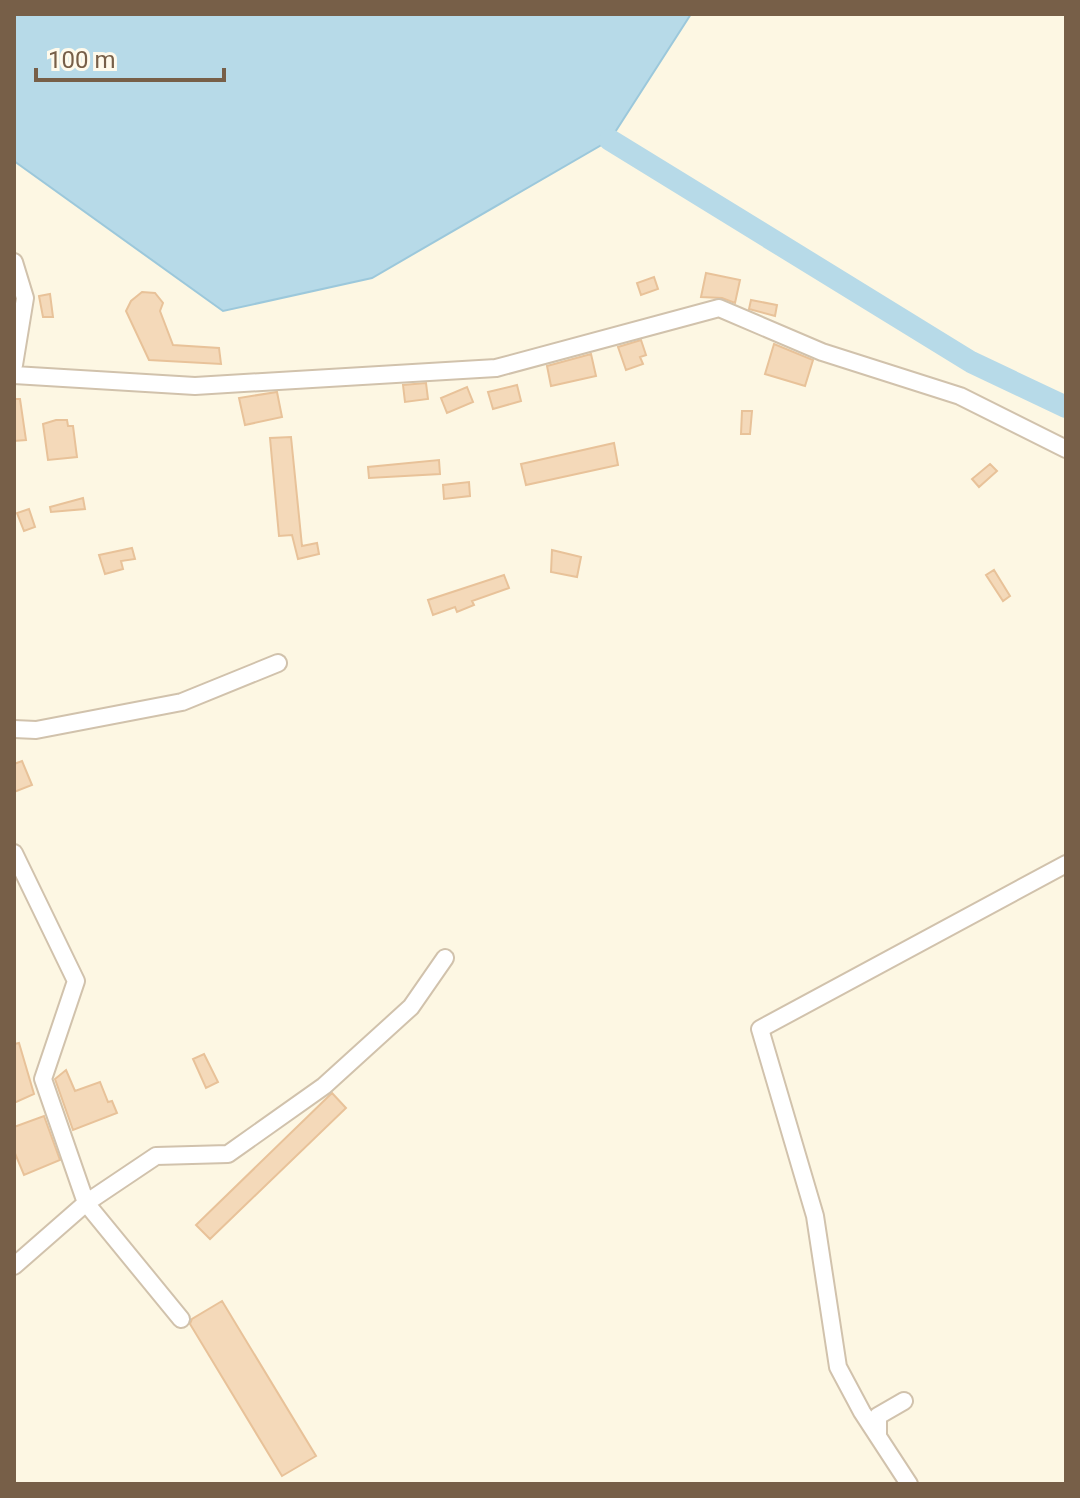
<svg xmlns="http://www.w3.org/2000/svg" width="1080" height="1498" font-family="Roboto,sans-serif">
<rect width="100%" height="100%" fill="#fdf7e3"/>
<path fill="#b7dae8" stroke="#9cc8db" stroke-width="2" d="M14,14H691L610,140L372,278L223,311L14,161Z"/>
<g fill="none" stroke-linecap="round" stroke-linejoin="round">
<path stroke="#b7dae8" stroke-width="22" d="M610,140L971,362L1066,407"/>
</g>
<path fill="#f4d9b9" stroke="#e8c299" stroke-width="2" d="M706,273L740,280L735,303L722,298L701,297Z
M654,277L658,289L641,295L637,283Z
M142,292L155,293L163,303L160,311L173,345L219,348L221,364L149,360L126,311L131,301Z
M50,294L53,317H43L39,296Z
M751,300L777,305L775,316L749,309Z
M641,340L646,355L640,357L643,364L626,370L618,347Z
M774,344L813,360L805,386L765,374Z
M591,354L596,376L551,386L547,366Z
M426,383L428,399L405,402L403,385Z
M517,385L521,401L493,409L488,392Z
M467,387L473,402L447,413L441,398Z
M277,392L282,417L245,425L239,398Z
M14,399H20L26,440L14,441Z
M742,411H752L750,434H741Z
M56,420H67L68,426H73L77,457L48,460L43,424Z
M291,437L302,546L317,543L319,554L298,559L292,535L279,536L270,438Z
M614,443L618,465L526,485L521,464Z
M439,460L440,474L369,478L368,467Z
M990,464L997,471L979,487L972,479Z
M469,482L470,496L444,499L443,485Z
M83,498L85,509L51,512L50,507Z
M29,509L35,527L24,531L17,513Z
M132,548L135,559L121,561L123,569L105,574L99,555Z
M552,550L581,557L577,577L551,572Z
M994,570L1010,596L1003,601L986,575Z
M504,575L509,588L472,601L474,605L457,612L455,607L433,615L428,600Z
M22,761L32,785L14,792V764Z
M19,1043L34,1094L14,1103V1044Z
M204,1054L218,1082L206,1088L193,1059Z
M66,1070L75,1091L100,1082L108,1102L112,1101L117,1113L73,1130L55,1079Z
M332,1093L346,1108L210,1239L196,1225Z
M44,1116L60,1160L24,1175L14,1151V1127Z
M222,1301L316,1456L282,1476L190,1324L192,1319Z"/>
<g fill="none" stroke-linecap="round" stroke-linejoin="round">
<defs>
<path id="minor" d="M14,262L25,298L14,365
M14,375L195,386L496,368L719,308L822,352L960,396L1066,449
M14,729L36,730L182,702L278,663
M14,853L76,981L43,1079L86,1203L181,1319
M14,1266L86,1203L156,1156L228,1154L324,1086L411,1007L445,958
M878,1436V1416L904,1401
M909,1484L862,1412L838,1367L815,1216L760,1029L1066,864"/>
</defs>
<use href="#minor" stroke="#d1c2ac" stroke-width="20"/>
<use href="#minor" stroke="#fff" stroke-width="16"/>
</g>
<rect width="1080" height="1498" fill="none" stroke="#775f48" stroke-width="32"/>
<path d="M36 68v12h188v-12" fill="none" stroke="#775f48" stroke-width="4"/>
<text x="48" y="68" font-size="24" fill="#775f48" stroke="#fffaeb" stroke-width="6" paint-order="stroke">100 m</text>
</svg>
